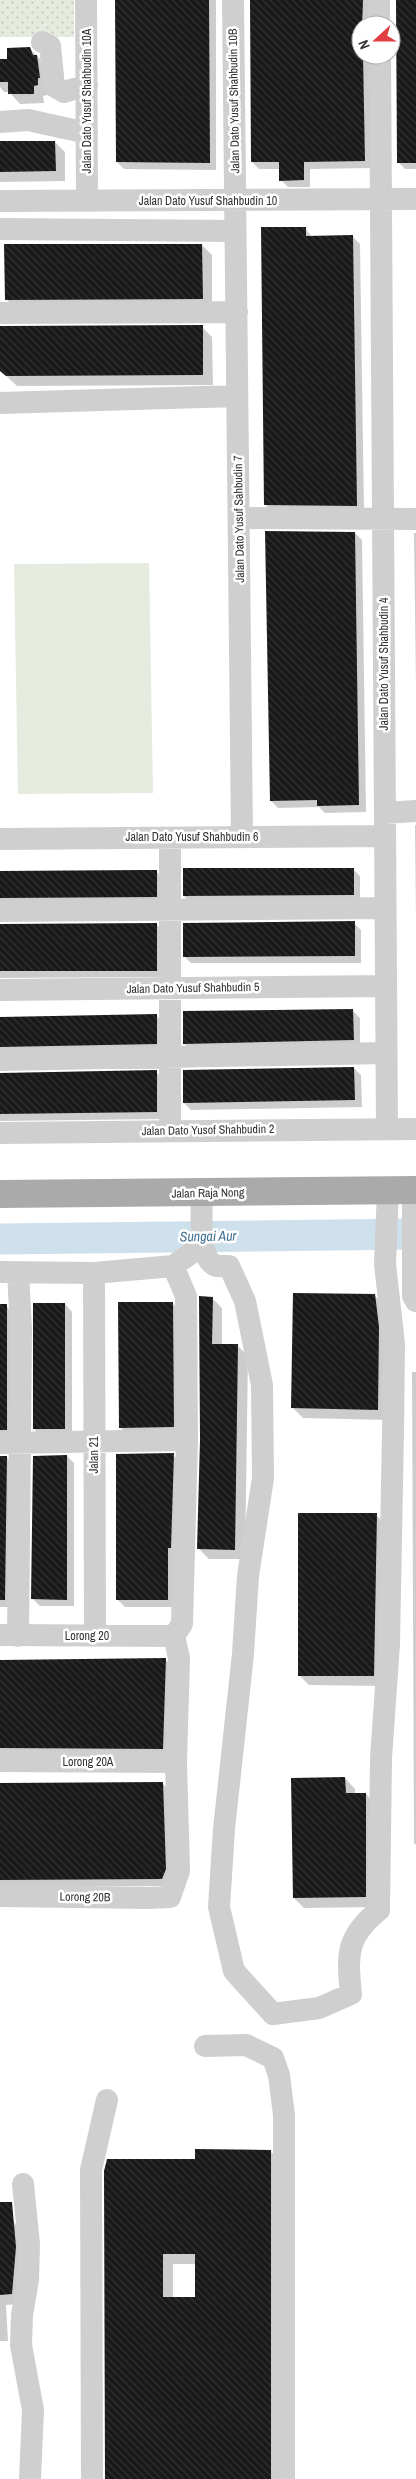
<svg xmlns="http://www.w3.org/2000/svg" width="416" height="2479" font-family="'Archivo Narrow',sans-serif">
<defs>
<pattern id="grass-dots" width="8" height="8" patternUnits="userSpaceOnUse" patternTransform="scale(1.25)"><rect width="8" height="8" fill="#e5ebdf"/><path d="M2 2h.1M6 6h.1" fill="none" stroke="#c5cac0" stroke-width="1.8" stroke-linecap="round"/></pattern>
<pattern id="building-back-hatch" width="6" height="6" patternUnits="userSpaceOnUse" patternTransform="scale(1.25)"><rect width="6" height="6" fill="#191919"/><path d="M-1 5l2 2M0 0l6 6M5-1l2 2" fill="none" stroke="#323232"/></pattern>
</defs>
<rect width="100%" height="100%" fill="#fff"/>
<path fill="url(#grass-dots)" d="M0,0H74V37H0Z"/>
<path fill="#e5ebdf" d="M149,563L153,793L18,794L14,564Z"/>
<path fill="#0003" fill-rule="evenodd" d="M116,0H216V170L124,169L117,162Z
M251,0H369L370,25H361V55H370L372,168L310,169V187H288L281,180V169H259L252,162Z
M397,0H416V169H405L398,162Z
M30,49L40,59L47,87L48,95L43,96L44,103L20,104L9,92H4L0,87V60H9Z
M55,142L65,152V181L0,182V143Z
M305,228L312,237H353L360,244L364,512H272L265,504Z
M202,245L212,255V309L16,310L6,299Z
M0,327H202L212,337L213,385L17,386L0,370Z
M355,533L362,540L366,812L325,813L319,807L278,808L271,801Z
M414,533H416V687Z
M415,825H416V921Z
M353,869L360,876V902L191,903L184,896Z
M156,871L163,878V903L0,909V873Z
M354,923L361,930V963H191L184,956Z
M156,924L163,931V977L0,978V925Z
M353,1011L360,1018V1047L191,1050L184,1043Z
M156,1015L163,1023V1051L0,1056V1018Z
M354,1068L361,1075L362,1107L191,1110L184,1103Z
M156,1072L163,1079V1119L0,1121V1074Z
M375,1296L385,1306L388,1420L303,1418L293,1408Z
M212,1298L222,1308V1345L238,1346L248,1356L245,1559H209L198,1548Z
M172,1303L179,1310L180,1434L127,1435L120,1427Z
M65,1304L72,1312V1435L41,1436L34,1429Z
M0,1306H6L13,1313V1437L0,1439Z
M412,1372H416V1845L414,1843Z
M173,1455L180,1462L175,1607H125L118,1600Z
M0,1456L6,1457L13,1464L12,1607H0Z
M67,1456L74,1463V1606H40L33,1599Z
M376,1515L386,1525L383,1686L309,1685L299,1675Z
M165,1659L172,1666L170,1755L0,1758V1661Z
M345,1778L355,1789V1794H366L376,1804V1907L304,1908L294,1898Z
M163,1784L170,1791L169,1886L0,1887V1785Z
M270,2151L281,2161V2479H106L105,2172ZM173,2264H196V2299L173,2298Z
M0,2221H12L23,2231L22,2304L6,2305L8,2341H0Z"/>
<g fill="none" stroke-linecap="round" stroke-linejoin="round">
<path stroke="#cfe0ed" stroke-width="31" d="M0,1239L416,1234"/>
</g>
<path fill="url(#building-back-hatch)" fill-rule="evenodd" d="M115,0H209L210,163L116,162Z
M250,0H363L361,55H363L365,161L304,162V180L279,181V162H251Z
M396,0H416V163H397Z
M30,47L33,55H37L40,78H38V85L34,86V94H8V82H0V59H7V48Z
M0,141H55L56,171L0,172Z
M261,227H306V236L353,235L357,506L264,505Z
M4,244H202L203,299L5,300Z
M203,325V375L6,376L0,371V326Z
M265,531L355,532L359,805L317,806V800L270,801Z
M183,868H354V895L183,896Z
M144,870H157V897L0,898V871Z
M355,921V956L183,957V923Z
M157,923V971H0V924Z
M353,1009L354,1040L183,1044V1011Z
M157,1014V1044L0,1047V1017Z
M354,1067L355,1100L183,1103V1070Z
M157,1070V1112L0,1114V1073Z
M293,1293L375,1294L379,1327L378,1410L291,1408Z
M199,1296L213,1297L212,1344H238L235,1550L197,1549L200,1440Z
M118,1302H173L174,1427L119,1428Z
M33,1303H65V1429H33Z
M0,1304H7V1430H0Z
M174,1453L171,1548H168V1600H116V1454Z
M67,1455V1600L31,1599L33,1456Z
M0,1456H7L5,1600H0Z
M298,1513H377L374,1676H298Z
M166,1658L163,1749L0,1748V1660Z
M345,1777L346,1793H366V1897L293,1898L291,1778Z
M163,1782L166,1869L162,1879L0,1880V1783Z
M195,2149L271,2150V2479H105L104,2171L107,2159H195ZM163,2254H195V2297H163Z
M0,2202H12L16,2247L12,2294L0,2295Z"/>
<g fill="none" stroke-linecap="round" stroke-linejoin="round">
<path stroke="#cfcfcf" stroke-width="22" d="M86,0L87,201
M233,0L242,837
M379,0V25
M42,42L50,46L54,86L64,92L87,85
M380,55L387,1129
M0,122L28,120L87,133
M0,201L416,199
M0,229L235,231
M0,313L237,312
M0,403L237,396
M239,518L416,519
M385,813L416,811
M170,838V1131
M0,839L385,836
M0,911L385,908
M0,990L386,986
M0,1060L386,1053
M0,1133L416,1129
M413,1190V1296L416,1301
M202,1193C202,1209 197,1261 217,1266C221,1266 225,1266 229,1266L245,1301L262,1385L263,1478L248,1576L243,1654L224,1829L219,1907L234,1971L273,2014L319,2008L351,1994C347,1954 346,1937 379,1910L381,1758L389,1644L393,1432L394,1344L385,1264L388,1191
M0,1272L94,1273L173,1266L203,1245
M94,1273L95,1636
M0,1443L187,1440
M0,1635L174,1636
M18,1636L21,1329L18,1272
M0,1761L176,1762
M0,1896L148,1898L170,1897L179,1871L176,1762L179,1658L174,1636L182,1624L187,1440L186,1296L173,1266
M205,2046L246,2045L273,2058L279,2075L284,2115V2479
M23,2184L29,2244L28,2280L22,2315L21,2345L33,2410L30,2479
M92,2479L91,2170L107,2100"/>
<path stroke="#aaa" stroke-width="28" d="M0,1194L416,1190"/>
</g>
<g text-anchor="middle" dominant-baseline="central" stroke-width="5" stroke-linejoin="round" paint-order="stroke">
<g font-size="12" fill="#323232" stroke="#fff">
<text transform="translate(87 101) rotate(-90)">Jalan Dato Yusuf Shahbudin 10A</text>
<text transform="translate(234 101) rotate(-91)">Jalan Dato Yusuf Shahbudin 10B</text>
<text x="208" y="201">Jalan Dato Yusuf Shahbudin 10</text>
<text transform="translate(239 519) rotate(-91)">Jalan Dato Yusuf Sahbudin 7</text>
<text transform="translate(384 664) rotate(-90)">Jalan Dato Yusuf Shahbudin 4</text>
<text x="192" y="837">Jalan Dato Yusuf Shahbudin 6</text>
<text transform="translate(193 988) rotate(-1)">Jalan Dato Yusuf Shahbudin 5</text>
<text transform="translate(208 1130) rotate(-1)">Jalan Dato Yusof Shahbudin 2</text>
<text transform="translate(208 1193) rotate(-1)">Jalan Raja Nong</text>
<text transform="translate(94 1455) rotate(-90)">Jalan 21</text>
<text x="87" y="1636">Lorong 20</text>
<text x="88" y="1762">Lorong 20A</text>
<text transform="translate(85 1897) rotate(1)">Lorong 20B</text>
</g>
<g font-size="14" font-style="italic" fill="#427093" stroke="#fff">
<text transform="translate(208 1236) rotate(-1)">Sungai Aur</text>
</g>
</g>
<g transform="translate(376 40) rotate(249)"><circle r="24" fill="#ffffff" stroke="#adadad"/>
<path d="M0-4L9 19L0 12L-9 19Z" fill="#e03e43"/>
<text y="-8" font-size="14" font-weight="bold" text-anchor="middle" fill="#323232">N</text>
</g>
</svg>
